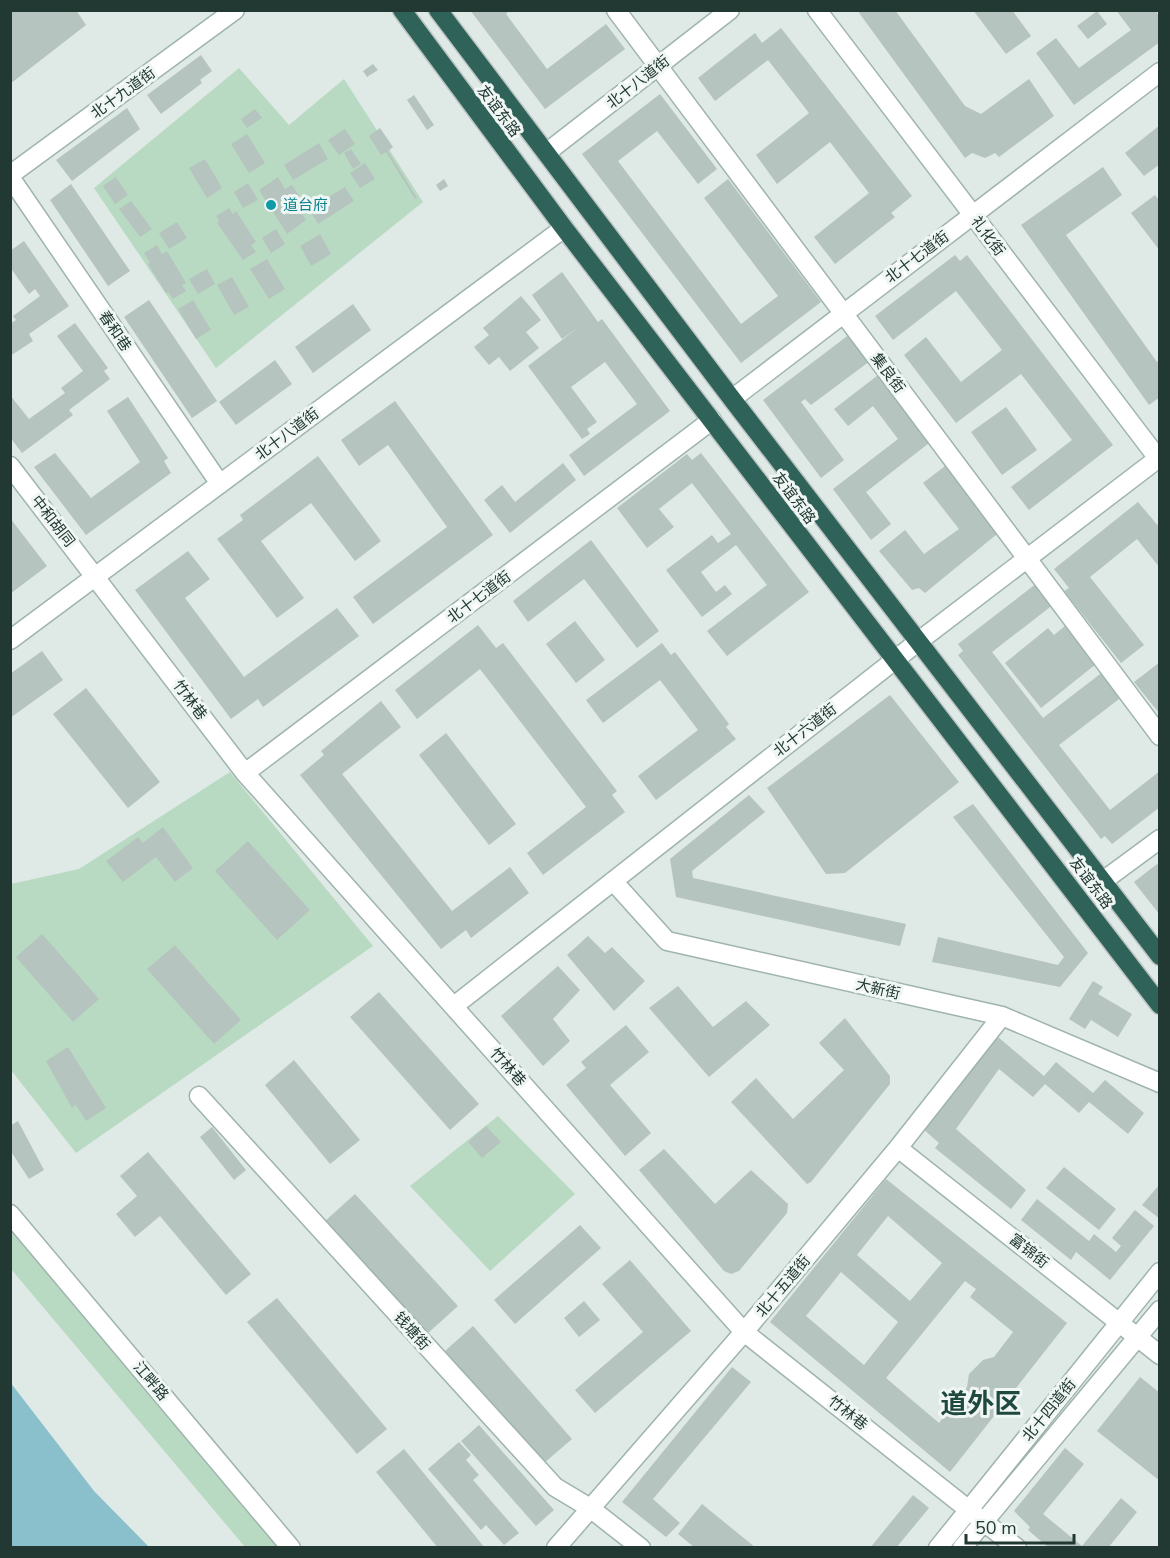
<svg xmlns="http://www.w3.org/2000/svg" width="1170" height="1558" font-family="'Nunito Sans','Noto Sans SC',sans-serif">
<rect width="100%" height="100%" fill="#dfe9e5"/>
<path fill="#b9dac2" d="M239,68L289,125L344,79L423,202L216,368L94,188Z
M230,772L373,946L76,1153L11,1070V884L79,869Z
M498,1116L575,1194L490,1271L410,1186Z
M10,1226L290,1547H245L11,1269Z"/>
<path fill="#8ac0cc" d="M10,1382L94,1491L149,1547H11Z"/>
<path fill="#b5c4be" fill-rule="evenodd" d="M10,10H76L86,25L10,84Z
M470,10H510L506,14L547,69L606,24L625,49L545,109Z
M857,10H895L965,106L981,114L1029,79L1054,116L999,157L995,153L985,158L972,153L965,158Z
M973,10H1012L1031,36L1006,54Z
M1116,10H1155L1160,17V42L1074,105L1036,53L1056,38L1079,68L1131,30Z
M1097,11L1107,24L1088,39L1077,26Z
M781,28L912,196L891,213L895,217L835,264L814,237L869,193L830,142L777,184L756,155L809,113L768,60L715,101L698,78L755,33L762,43Z
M201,55L212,71L200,80L202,83L161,114L147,95Z
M373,64L378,70L367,77L363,71Z
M660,94L717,169L698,184L657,131L618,161L741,324L778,296L704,198L728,179L821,302L741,363L582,154Z
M414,95L434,125L427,130L407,100Z
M127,108L140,129L72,181L56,160Z
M255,109L262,118L247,128L241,119Z
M1160,125V164L1144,176L1125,153Z
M380,128L393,147L388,151L417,198L415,199L386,152L381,155L369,136Z
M345,129L355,144L339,155L328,140Z
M247,134L265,163L249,173L231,144Z
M319,143L328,159L293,180L284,165Z
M351,149L361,164L353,169L344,153Z
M205,159L222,188L207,198L189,168Z
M365,163L375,179L360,188L350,173Z
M1103,167L1122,195L1066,235L1157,362L1160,360V397L1149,405L1021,225Z
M116,177L128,195L115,204L103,186Z
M278,177L285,189L292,185L306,206L300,210L306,220L287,234L259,190Z
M444,179L448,186L440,191L436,185Z
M248,183L258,200L243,208L234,192Z
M71,184L130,271L108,286L50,200Z
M345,187L354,201L318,224L309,209Z
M1155,195L1160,201V251L1131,213Z
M131,201L152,229L140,237L119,209Z
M229,208L233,214L236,211L256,242L251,245L256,252L243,260L217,223L219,221L216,216Z
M177,222L187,238L169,249L159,233Z
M276,229L285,244L271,253L262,238Z
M320,234L331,254L311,266L300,246Z
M24,241L69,306L29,334L33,341L10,356V324L16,320L13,316L40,296L35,289L29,294L10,267V251Z
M157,245L162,254L167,251L186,283L182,285L186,291L173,299L168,292L166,293L148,264L150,263L144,253Z
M955,255L960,261L967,255L1113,445L1029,510L1011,487L1072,440L1021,374L956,423L904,355L926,337L961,382L1002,350L956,291L893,340L875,316Z
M267,259L285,289L269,299L250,269Z
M207,269L215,284L198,294L189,279Z
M562,272L598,322L602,319L670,411L584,476L569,455L637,404L605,362L571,387L597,422L587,429L590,434L582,439L528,366L579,327L562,339L532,295Z
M232,277L249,307L234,315L217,285Z
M521,296L541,320L526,332L539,348L510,371L499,357L489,365L474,347L489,335L483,328Z
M149,300L217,401L192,418L124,317Z
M193,300L211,330L196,339L178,309Z
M353,304L371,330L313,373L295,347Z
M75,323L108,368L104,371L110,379L69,410L73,415L22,453L10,437V395L29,419L65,393L61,388L83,371L57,336Z
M850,334L870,361L811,405L805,399L801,402L844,460L821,478L763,400Z
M275,360L292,384L236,425L219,402Z
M882,372L933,440L866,492L891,524L871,540L833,489L898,439L873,406L848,426L834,409Z
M128,397L168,458L164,461L171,473L86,535L34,467L55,453L91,498L140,462L107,411Z
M395,401L493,535L373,624L353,597L447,527L388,445L359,466L341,440Z
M1006,407L1037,450L1002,475L971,432Z
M701,453L809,592L727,656L707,631L767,585L736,545L701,572L716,592L725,585L732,594L702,617L666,570L712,535L718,543L731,534L692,483L659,509L674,527L647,548L617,508L687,454L692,460Z
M318,456L381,541L355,561L311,503L261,541L304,598L277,618L217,539L243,520L240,515Z
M563,463L576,480L510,533L484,500L502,485L515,502Z
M949,463L1002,530L925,593L919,588L912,590L879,551L905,530L924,554L959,529L923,483Z
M1138,502L1160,528V568L1137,539L1090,577L1144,645L1121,663L1064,591L1069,588L1054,569Z
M10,518L47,566L10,594Z
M591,540L659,631L637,648L584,579L528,622L513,601Z
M188,551L210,579L185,598L244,677L337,608L359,636L263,707L258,699L231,719L135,590Z
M1037,583L1054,604L992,652L1043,718L1104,671L1123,696L1059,745L1110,810L1160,771V807L1112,844L1105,836L1101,839L958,655L963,651L958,644Z
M575,621L605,660L576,683L546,644Z
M478,625L496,648L503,643L617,791L612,795L625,812L543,875L527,853L586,807L480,669L417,719L395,690Z
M1065,626L1096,664L1041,708L1005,663L1048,628L1054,635Z
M662,643L671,655L675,652L729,724L726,727L736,739L656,800L638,776L698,730L660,680L603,723L586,700Z
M42,651L63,680L10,718V674Z
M1160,662V714L1134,682Z
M86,688L160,782L128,808L53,714Z
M890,695L959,782L845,873L826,874L767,788Z
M381,701L401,727L342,774L452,911L510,867L529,893L471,938L466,930L441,949L300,775L324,755L321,751Z
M446,733L516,824L489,845L419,755Z
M749,795L765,812L692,871L693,878L906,924L900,946L676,897L670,859Z
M973,804L1088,953L1060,987L932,962L938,937L1058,965L1064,957L953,817Z
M163,827L193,868L175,882L156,857L123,882L106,861L138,837L143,843Z
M248,841L310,910L277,940L215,871Z
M1157,864L1160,867V915L1134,882Z
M42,934L99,999L73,1022L16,957Z
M588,936L605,953L612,947L645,981L614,1011L567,955Z
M175,945L241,1020L214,1044L147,969Z
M558,966L580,990L553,1019L570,1041L543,1066L501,1016Z
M1093,981L1103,987L1098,994L1132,1014L1118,1037L1091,1020L1085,1029L1069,1019Z
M678,986L713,1027L746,1001L770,1025L709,1077L649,1008Z
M379,992L479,1104L450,1130L350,1017Z
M845,1018L890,1076V1084L811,1182L807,1184L731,1102L756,1078L793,1119L844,1070L819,1043Z
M626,1025L649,1052L610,1085L651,1133L625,1156L566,1085L586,1068L581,1062Z
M998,1037L1044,1076L1056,1062L1093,1093L1105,1080L1144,1113L1128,1134L1089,1102L1079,1113L1045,1084L1033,1097L999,1069L956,1129L1026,1190L1011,1209L935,1148L939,1143L922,1128L987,1039L993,1044Z
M68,1047L106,1108L86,1121L76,1105L72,1108L46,1061Z
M294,1060L360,1140L330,1164L265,1085Z
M18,1121L44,1170L29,1179L10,1150V1126Z
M486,1126L501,1142L482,1158L468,1142Z
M212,1127L246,1170L234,1180L200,1137Z
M664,1149L715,1204L751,1170L788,1204L787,1213L739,1271L731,1274L724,1271L639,1170Z
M148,1152L251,1274L226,1295L160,1216L135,1237L116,1214L137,1196L120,1176Z
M1064,1167L1116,1209L1099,1230L1046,1188Z
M886,1179L1067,1323L950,1472L770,1322ZM888,1216L942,1263L910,1301L857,1255ZM841,1272L898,1322L864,1365L806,1316ZM965,1281L976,1289L970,1297L1013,1332L994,1357L983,1360L969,1374L967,1387L939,1423L886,1378Z
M1160,1184V1219L1142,1205Z
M355,1194L458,1306L428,1333L324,1222Z
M1037,1199L1089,1241L1094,1234L1116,1252L1121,1246L1112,1238L1135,1210L1154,1226L1110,1280L1076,1252L1071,1260L1021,1220Z
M580,1225L601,1248L515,1324L494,1300Z
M630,1260L691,1331L595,1413L575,1390L643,1332L602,1284Z
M277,1298L387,1429L357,1454L247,1322Z
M584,1301L600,1320L579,1337L564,1318Z
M473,1326L572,1439L544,1463L445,1351Z
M732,1367L751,1382L653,1499L680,1523L666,1537L622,1502Z
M1140,1377L1160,1393V1481L1097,1431Z
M479,1425L554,1510L536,1526L461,1441Z
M459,1442L471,1455L466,1460L479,1475L473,1480L519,1533L504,1545L486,1525L481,1530L428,1469Z
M1065,1448L1084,1464L1043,1514L1082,1546L1121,1498L1137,1512L1108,1548H1049L1028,1530L1030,1527L1014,1511Z
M404,1449L485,1548H438L376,1472Z
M913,1495L929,1508L896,1548H870Z
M702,1504L756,1548H695L678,1534Z"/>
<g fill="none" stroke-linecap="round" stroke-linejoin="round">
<defs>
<path id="secondary" d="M616,10L1160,736
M817,10L1160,461
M546,153L730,10
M10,175L235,10
M10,177L220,484
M732,399L1160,72
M10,466L245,773L744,1332L1017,1548
M10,640L564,228
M245,773L712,420
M613,881L667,941L1002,1016L1160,1083
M1103,881L1160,839
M454,1006L919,641L1160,457
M199,1096L555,1487L590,1508L641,1548
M898,1148L1160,1355
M10,1214L291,1548
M556,1548L744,1332L898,1148L1002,1016
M938,1548L1160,1272
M962,1548L1160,1310"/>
<path id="highway" d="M402,10L564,228L1160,1005
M438,10L732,399L1160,956"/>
</defs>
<use href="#secondary" stroke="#9fb4ad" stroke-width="21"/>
<use href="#highway" stroke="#bcc3c2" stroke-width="21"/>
<use href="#secondary" stroke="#fff" stroke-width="18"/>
<use href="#highway" stroke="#2f6359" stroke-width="18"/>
</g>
<circle fill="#0f9aa8" stroke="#eff6f3" stroke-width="2" cx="271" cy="205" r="6"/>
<g text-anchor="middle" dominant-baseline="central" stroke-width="6" stroke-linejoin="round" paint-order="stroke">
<g font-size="15" fill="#213833" stroke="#eff6f3">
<text transform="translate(638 82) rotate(-38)">北十八道街</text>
<text transform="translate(123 93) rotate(-36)">北十九道街</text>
<text transform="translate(499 111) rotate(53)">友谊东路</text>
<text transform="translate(988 236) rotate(53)">礼化街</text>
<text transform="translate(917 257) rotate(-37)">北十七道街</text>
<text transform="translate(115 331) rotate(56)">春和巷</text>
<text transform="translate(888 373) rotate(53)">集良街</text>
<text transform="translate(287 434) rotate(-37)">北十八道街</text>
<text transform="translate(794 498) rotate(53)">友谊东路</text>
<text transform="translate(53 521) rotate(52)">中和胡同</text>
<text transform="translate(479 597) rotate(-37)">北十七道街</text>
<text transform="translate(190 700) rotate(53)">竹林巷</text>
<text transform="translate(805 730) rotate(-38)">北十六道街</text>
<text transform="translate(1091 883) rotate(53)">友谊东路</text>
<text transform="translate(878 989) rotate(13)">大新街</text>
<text transform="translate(508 1067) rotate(48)">竹林巷</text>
<text transform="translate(1029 1251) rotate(38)">富锦街</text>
<text transform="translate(783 1286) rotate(-50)">北十五道街</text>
<text transform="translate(412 1331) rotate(48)">钱塘街</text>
<text transform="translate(151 1381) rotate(50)">江畔路</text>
<text transform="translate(1049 1410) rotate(-51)">北十四道街</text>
<text transform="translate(848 1413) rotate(38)">竹林巷</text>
</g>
<g font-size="15" fill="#0d838f" stroke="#eff6f3" text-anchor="start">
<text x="283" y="205">道台府</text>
</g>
<g font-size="27" font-weight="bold" fill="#1f493f" stroke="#eff6f3">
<text x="981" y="1404">道外区</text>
</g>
</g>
<rect width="1170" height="1558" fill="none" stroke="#213833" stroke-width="24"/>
<path d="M966 1534v9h108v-9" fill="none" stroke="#213833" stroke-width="3"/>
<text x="975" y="1534" font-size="18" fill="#213833" stroke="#eff6f3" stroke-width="4.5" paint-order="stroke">50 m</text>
</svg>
